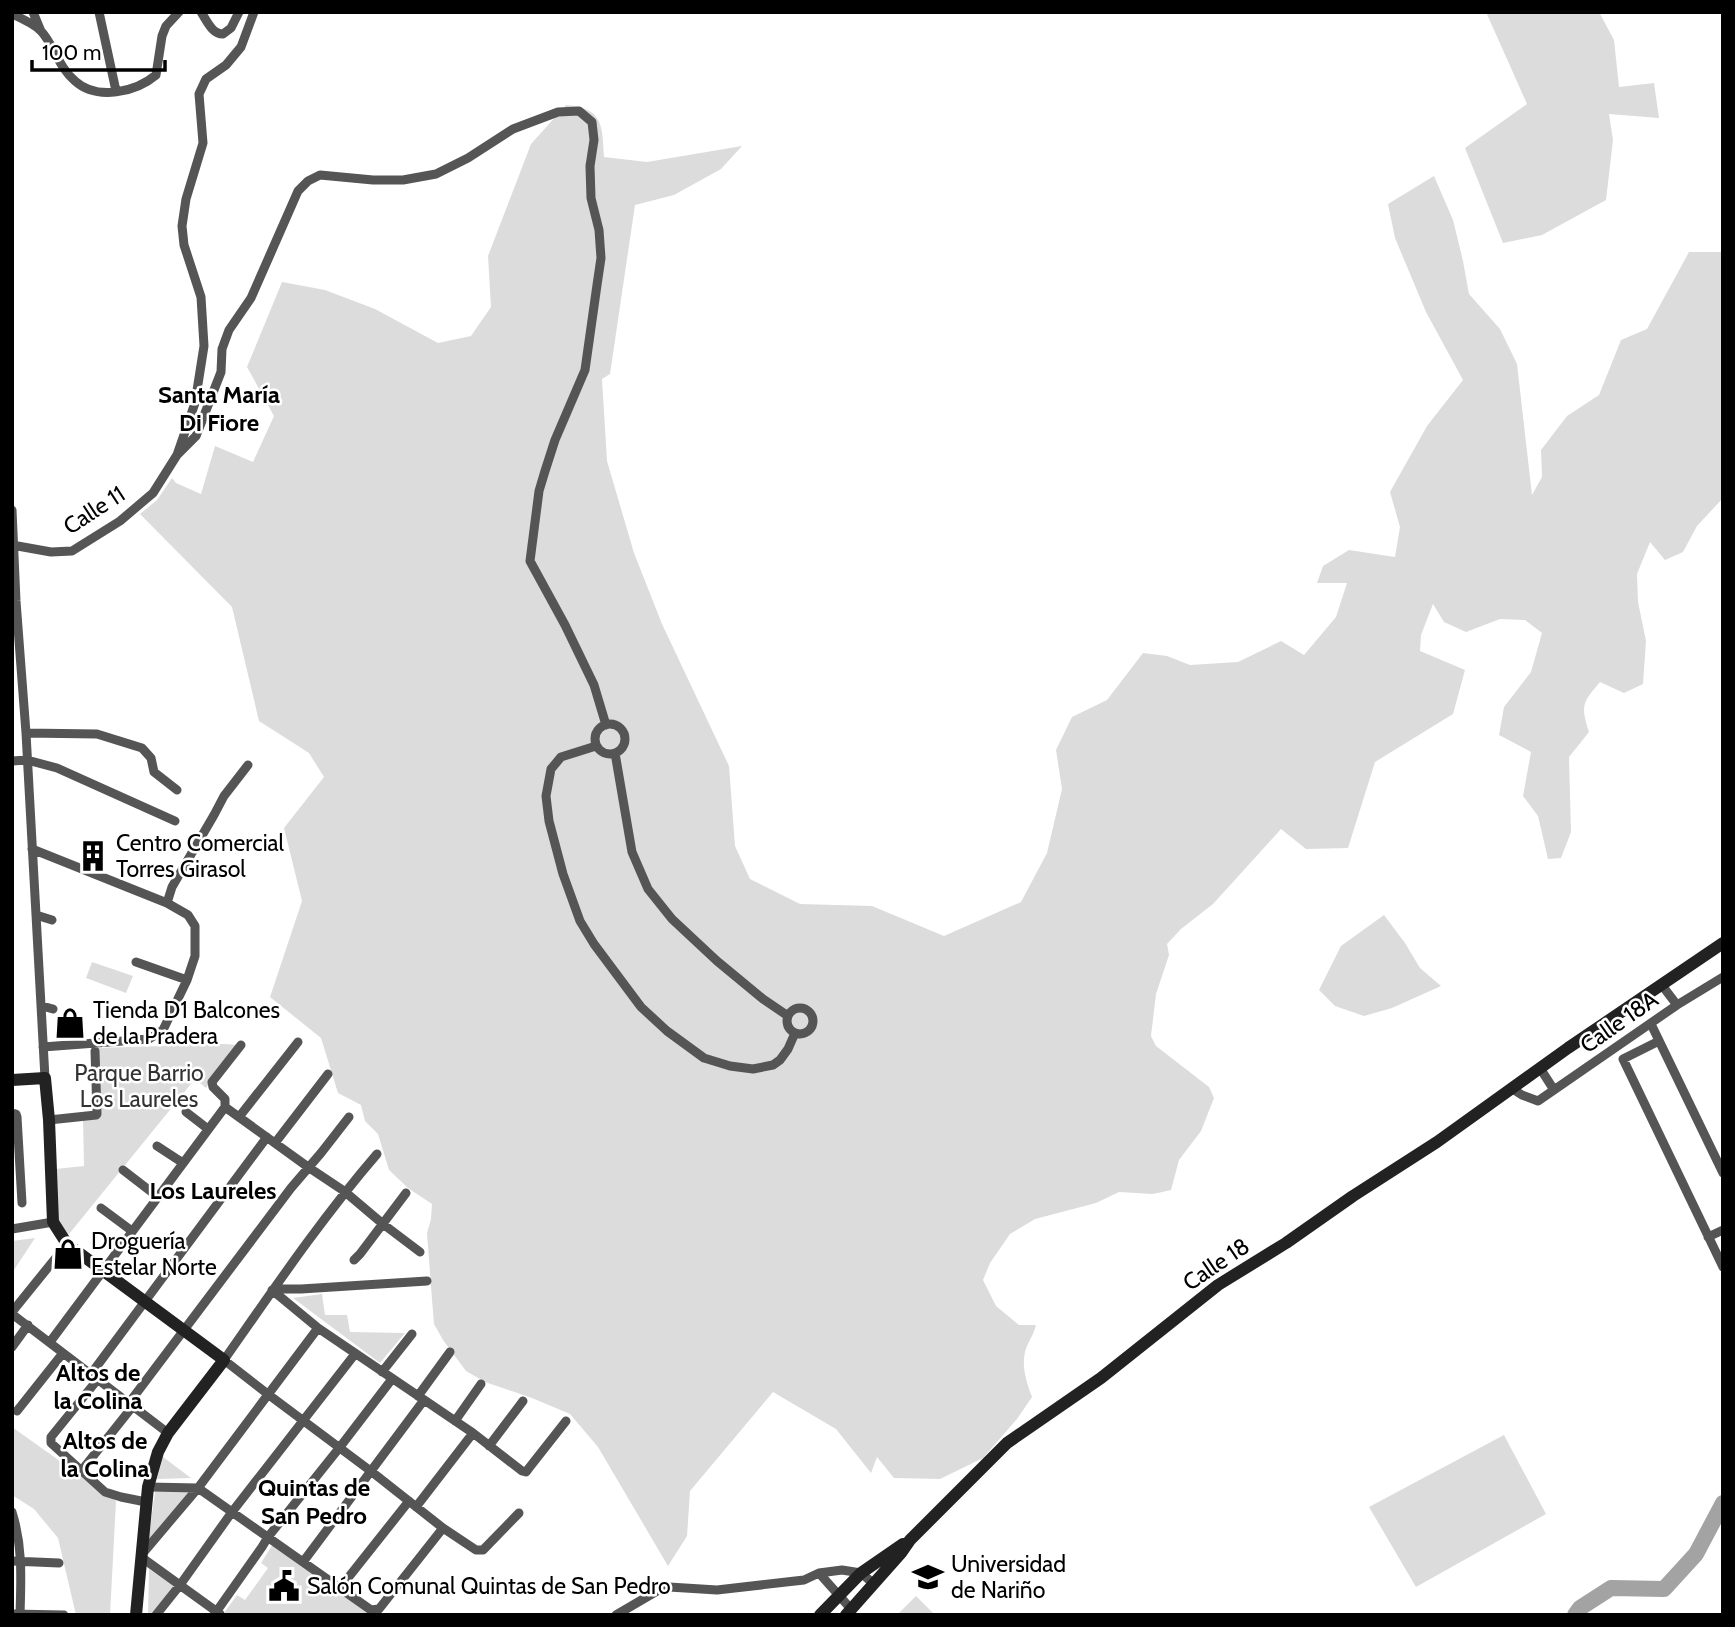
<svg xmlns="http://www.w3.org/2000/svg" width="1735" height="1627" font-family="Cabin,sans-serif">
<rect width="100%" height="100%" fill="#fff"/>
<path fill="#dcdcdc" d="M1486,12H1599L1614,40L1619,87L1654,83L1659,118L1609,114L1613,140L1606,200L1542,235L1503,243L1465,148L1527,104Z
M566,105C604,108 602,126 604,157L647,162L742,146L721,169L674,195L635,205L610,374L602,379L607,461L634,553L662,624L729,766L735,846L750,879L800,904L872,906L944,936L1021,902L1047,853L1062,789L1056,750L1072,717L1107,700L1143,653L1167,656L1190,665L1238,662L1281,641L1304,655L1336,617L1347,583H1317L1323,566L1349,550L1395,557L1400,527L1390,492L1427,426L1463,380L1426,312L1395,238L1388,204L1434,176L1453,220L1463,261L1469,294L1500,329L1517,364L1532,495L1542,477L1541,450L1567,416L1599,395L1621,340L1647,329L1689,252H1723V498L1697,526L1683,552L1665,560L1650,542L1637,574L1638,602L1646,641L1643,684L1624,693L1600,682C1583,702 1580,705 1589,732L1569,757L1571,832L1561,858L1548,859L1538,816L1523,796L1531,752L1499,735L1504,707L1531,672L1542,633L1525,620L1500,619L1466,632L1444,622L1433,604L1421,635L1420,651L1465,670L1453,714L1375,762L1348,848L1306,849L1281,829L1213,904L1181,929L1167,944L1169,955L1156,994L1151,1036L1156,1046L1209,1087L1214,1098L1201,1131L1179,1160L1171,1190L1153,1194L1119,1192L1096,1203L1035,1219L1010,1234L990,1263L983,1280L996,1306L1019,1325H1036C1033,1336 1031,1337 1027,1346C1020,1363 1026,1381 1032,1397L1017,1419L983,1458L940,1479L894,1478L877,1457L871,1473L836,1429L773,1392L690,1491L687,1536L668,1566L598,1447L570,1414L532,1398L485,1382L466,1371L443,1340L434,1324L432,1299L427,1233L431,1219L432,1204L408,1188L389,1170L378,1134L365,1121L361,1105L338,1093L321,1038L270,997L302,901L284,828L324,777L309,753L259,721L232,607L140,514L157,500L172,478L176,483L201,494L215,446L253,462L274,416L247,367L282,282L325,290L375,309L438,343L471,336L491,307L488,256L531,144Z
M1384,915L1405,943L1420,968L1441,986L1392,1008L1364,1016L1335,1006L1319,990L1341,946Z
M92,962L133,976L126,993L86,978Z
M224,1044L239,1045L206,1088L195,1079L69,1234L60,1229L58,1221L55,1169L84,1166L83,1119L98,1117L97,1048Z
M35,1238L12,1273V1241Z
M322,1294L325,1315H347L350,1332L405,1333L380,1363L293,1298Z
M12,1427L116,1501L110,1615H76L58,1538L34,1509L12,1495Z
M1504,1435L1546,1514L1416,1587L1369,1507Z
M163,1457L191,1478L157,1479Z
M192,1491L148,1543L155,1492Z
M273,1544L367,1612V1615H226L224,1613L237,1595L245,1600L268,1568L261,1563Z
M149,1569L174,1586L151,1615H148Z
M916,1596L935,1615H897Z"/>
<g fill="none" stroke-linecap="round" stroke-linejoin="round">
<path stroke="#a3a3a3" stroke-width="16" d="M1575,1615L1580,1608L1611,1588L1664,1589L1696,1554L1723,1503"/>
<path stroke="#555" stroke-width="9" d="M33,12L40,29
M99,12L116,91
M201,12C207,21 212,34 223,34L231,28L239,12
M12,14C21,18 34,24 41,31C54,45 59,68 75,81C97,101 136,92 156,75L162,36L166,26L179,12
M177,455L196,436L198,431L221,372L222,349L229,330L251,298L298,191L308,181L320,175L373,180H403L436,174L468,158L513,129L558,112L579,111L592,122L594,140L590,166L591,198L599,230L601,258L597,285L585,370L555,440L545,471L539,491L530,561L565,625L594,685L606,725
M12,510L16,601L26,733L45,1078
M12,545L51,552L72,551L120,521L153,493L177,455L195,403L204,346L201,297L184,245L182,226L186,199L203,143L199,94L206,79L226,65L241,47L254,12
M595 739a15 15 0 1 1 30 0a15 15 0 1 1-30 0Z
M26,733L97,734L142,748L151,758L154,772L177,790
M596,746L561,757L551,769L546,796L549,821L563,874L580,921L594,944L641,1007L667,1031L704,1058L730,1066L753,1069L773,1065L780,1060L788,1049L795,1033
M615,753L632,852L648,889L672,919L717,961L763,999L788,1016
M12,761L27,760L57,768L175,821
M32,849L167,903L188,915L195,926V956L187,980L163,1030L149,1039L43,1047
M167,903L172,887L214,815L224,796L248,765
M36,915L52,920
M136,962L187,980
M1661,984L1677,1005
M42,1006L53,1009
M787 1021a13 13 0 1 1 26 0a13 13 0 1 1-26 0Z
M1651,1024L1723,1173
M1659,1041L1623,1059L1723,1267
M241,1045L212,1082L213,1087L225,1099V1107L308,1167L344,1191L383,1224L420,1252
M1540,1068L1554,1090
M1511,1088L1522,1095L1538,1101L1677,1005L1723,977
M186,1112L208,1129
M12,1113L16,1114L17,1117L22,1203
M239,1117L298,1042
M49,1120L96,1115L97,1114L95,1051
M275,1143L328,1074
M157,1146L183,1163
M377,1154C321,1219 273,1290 224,1360L269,1395L372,1472L443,1528L476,1550H483L519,1513
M123,1170L158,1197
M101,1208L132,1231
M12,1229L53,1222
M1708,1237L1723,1230
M354,1260L360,1254L406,1193
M274,1289H301L427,1281
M272,1290L318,1328L473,1433L522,1471L526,1472L529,1468L566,1421
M12,1312L67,1244
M12,1314L168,1433
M50,1342L225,1107
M12,1347L28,1325
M382,1372L412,1334
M91,1374L267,1137
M98,1379L51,1437V1443L105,1492L121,1497L146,1502
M418,1396L450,1352
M129,1403L291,1188L321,1153L349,1117
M17,1411L63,1353
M455,1421L481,1384
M489,1446L523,1401
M82,1470L133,1406
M148,1487L198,1488L371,1610L379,1609L443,1528
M416,1507L473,1433
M12,1512C23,1547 21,1579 20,1615
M143,1553L198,1488L318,1328
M141,1557L220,1614
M12,1561L59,1563
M303,1562L424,1400
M819,1573L851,1609
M340,1588L409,1501
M12,1614L64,1615
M156,1615L180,1585L232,1512L355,1354
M214,1615L262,1547L268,1537L340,1447L392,1379
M616,1615L657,1591L669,1587L717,1590L804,1580L819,1573L842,1570L861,1573L874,1584"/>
<path stroke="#222" stroke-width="12" d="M12,1080L45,1078L49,1120L53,1222L67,1244L224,1360L168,1433L158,1452L148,1487L136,1615
M820,1615L861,1573L903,1544
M846,1615L901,1553L910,1540L1007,1443L1101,1378L1218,1285L1286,1243L1353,1196L1437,1142L1568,1048L1723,943"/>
</g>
<defs>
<symbol id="building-bare" viewBox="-9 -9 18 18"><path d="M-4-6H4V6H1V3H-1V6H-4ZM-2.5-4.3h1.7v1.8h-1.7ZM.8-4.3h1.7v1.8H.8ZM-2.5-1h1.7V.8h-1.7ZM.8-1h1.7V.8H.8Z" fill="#000" stroke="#fff" stroke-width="2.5" paint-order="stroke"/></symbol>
<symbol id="shop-bare" viewBox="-9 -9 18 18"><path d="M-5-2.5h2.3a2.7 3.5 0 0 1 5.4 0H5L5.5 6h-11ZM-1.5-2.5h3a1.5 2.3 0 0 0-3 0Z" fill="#000" stroke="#fff" stroke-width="2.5" paint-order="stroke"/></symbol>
<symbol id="university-bare" viewBox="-9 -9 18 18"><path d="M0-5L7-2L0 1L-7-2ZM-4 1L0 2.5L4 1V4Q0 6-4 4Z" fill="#000" stroke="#fff" stroke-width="2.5" paint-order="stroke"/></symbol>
<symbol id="civic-bare" viewBox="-9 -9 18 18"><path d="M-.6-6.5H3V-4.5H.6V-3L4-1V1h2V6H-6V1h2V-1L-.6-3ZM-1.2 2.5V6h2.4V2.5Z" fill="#000" stroke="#fff" stroke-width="2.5" paint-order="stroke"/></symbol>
</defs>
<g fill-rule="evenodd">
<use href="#building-bare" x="71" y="834" width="44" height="44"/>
<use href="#shop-bare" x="48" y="1001" width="44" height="44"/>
<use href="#shop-bare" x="46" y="1232" width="44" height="44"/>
<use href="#university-bare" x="906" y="1555" width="44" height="44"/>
<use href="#civic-bare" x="262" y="1564" width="44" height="44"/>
</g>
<g text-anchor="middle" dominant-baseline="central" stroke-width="5" stroke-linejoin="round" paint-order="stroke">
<g font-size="23" fill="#000" stroke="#fff">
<text transform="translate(94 510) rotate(-33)">Calle 11</text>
<text transform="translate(1619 1022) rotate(-35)">Calle 18A</text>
<text transform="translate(1216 1264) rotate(-34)">Calle 18</text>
</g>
<g font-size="23" fill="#000" stroke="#fff" text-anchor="start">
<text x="116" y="843">Centro Comercial<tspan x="116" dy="26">Torres Girasol</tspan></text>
<text x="93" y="1010">Tienda D1 Balcones<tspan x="93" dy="26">de la Pradera</tspan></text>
<text x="91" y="1241">Droguería<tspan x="91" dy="26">Estelar Norte</tspan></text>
<text x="951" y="1564">Universidad<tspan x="951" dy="26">de Nariño</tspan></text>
<text x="307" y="1586">Salón Comunal Quintas de San Pedro</text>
</g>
<g font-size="23" fill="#333" stroke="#fff">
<text x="139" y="1073">Parque Barrio<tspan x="139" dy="26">Los Laureles</tspan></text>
</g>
<g font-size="24" font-weight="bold" fill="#000" stroke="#fff">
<text x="219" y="394">Santa María<tspan x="219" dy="28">Di Fiore</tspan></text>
<text x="213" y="1190">Los Laureles</text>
<text x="98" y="1372">Altos de<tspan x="98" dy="28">la Colina</tspan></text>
<text x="105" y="1440">Altos de<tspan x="105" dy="28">la Colina</tspan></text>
<text x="314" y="1487">Quintas de<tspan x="314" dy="28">San Pedro</tspan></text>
</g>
</g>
<rect width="1735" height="1627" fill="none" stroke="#000000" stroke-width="28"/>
<path d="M32 60v10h133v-10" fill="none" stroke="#000000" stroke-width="3.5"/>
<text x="42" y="60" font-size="21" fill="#000000" stroke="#ffffff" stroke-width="5" paint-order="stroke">100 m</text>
</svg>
